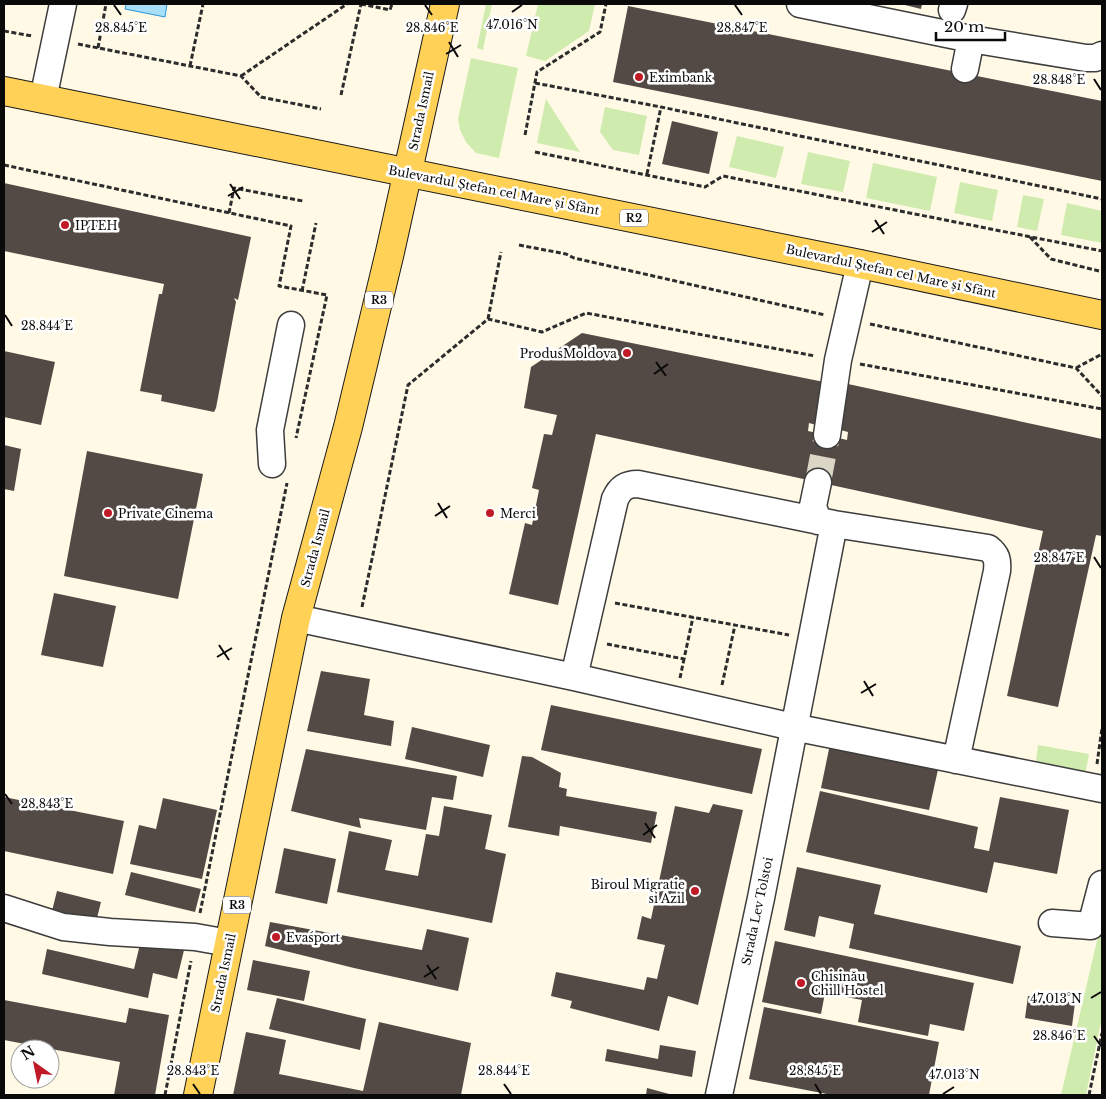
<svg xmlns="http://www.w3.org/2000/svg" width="1106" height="1099" font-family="'Libre Baskerville',serif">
<rect width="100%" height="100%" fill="#fff9e6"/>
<path fill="#d0ebae" d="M486,4H492L483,50L477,48Z
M538,4H595L589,31L545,61L526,56Z
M471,58L518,68L499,158L476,153L466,142L460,130L458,119Z
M546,98V99L580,152L537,143Z
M605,107L647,116L639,155L613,150L600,132Z
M737,136L784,147L776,178L729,167Z
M808,152L850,161L843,192L801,184Z
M873,163L937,177L930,211L866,198Z
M960,182L998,190L992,221L954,213Z
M1023,195L1044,199L1037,231L1017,227Z
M1067,203L1102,211V243L1061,235Z
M1038,745L1089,754L1085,776L1039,768L1036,760Z
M1102,919V1017L1086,1095H1061Z"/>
<path fill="#a7defa" stroke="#2a96d6" d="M126,4H167L165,17L125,9Z"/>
<path fill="#534a45" d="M901,4H922L921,9Z
M628,6L1102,101V181L613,82Z
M672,121L718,132L709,174L662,164Z
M4,183L251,237L238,300L234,298L236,302L216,408L214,412L161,401L162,395L140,391L159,294H162L164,284L4,251Z
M582,333L829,383L820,426L809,423L808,431L847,440L848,432L837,429L848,384L1102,439V536L1096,535L1058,707L1007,696L1043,531L596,434L558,605L509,594L525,523L532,525L539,490L532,488L544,434L552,435L557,415L524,408L531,367Z
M4,351L55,362L41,425L4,417Z
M4,445L21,449L14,491L4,489Z
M87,451L203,474L178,599L64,576Z
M54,593L116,606L103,667L41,655Z
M321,671L370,679L364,715L394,721L391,746L307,731Z
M551,705L762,749L752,794L541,750Z
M412,727L490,745L483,777L405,759Z
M830,744L939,765L929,810L821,788Z
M306,749L457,776L453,800L432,797L426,830L359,818L361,828L291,811Z
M522,756L532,757L561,773L559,787L567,789L566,796L657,812L651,843L560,826L559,836L508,827Z
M820,791L978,827L974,848L989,851L1000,797L1069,810L1057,874L994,862L987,893L806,852Z
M4,797L124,821L113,874L4,851Z
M163,798L217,810L202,879L130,864L139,825L156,829Z
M713,804L743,810L698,1005L668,996L659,1031L570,1008L572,1001L551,996L556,972L644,990L647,977L657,979L665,945L637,939L642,916L651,919L675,806L709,813Z
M444,806L492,815L485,849L506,854L492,923L337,892L349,831L392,840L385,870L418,876L426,834L439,836Z
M284,848L336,859L327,904L275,893Z
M797,867L881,885L874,914L1021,946L1013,984L849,948L854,924L819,916L815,937L784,930Z
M131,872L201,889L195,912L125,895Z
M57,891L101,902L95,926L51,915Z
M270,922L422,950L427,929L469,938L458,991L354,968L265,946Z
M142,936L185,946L177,979L153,973L148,998L42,974L47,949L134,969Z
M775,941L974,983L964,1031L930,1024L928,1036L858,1022L862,1000L825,993L821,1014L762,1002Z
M253,960L310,971L304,1001L247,990Z
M1028,996L1075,1003L1072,1026L1025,1018Z
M277,998L366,1019L360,1050L269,1029Z
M4,1000L126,1023L129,1008L169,1015L155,1095H114L120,1062L4,1040Z
M764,1007L939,1042L929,1095H832L749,1079Z
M379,1022L471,1043L461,1095H233L246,1032L286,1040L279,1074L363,1091Z
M660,1045L696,1051L692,1077L605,1061L607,1049L658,1059Z
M647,1088L673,1095H646Z"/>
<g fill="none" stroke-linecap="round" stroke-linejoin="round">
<path stroke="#dad5c5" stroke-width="26" stroke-dasharray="26 13" stroke-linecap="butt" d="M818,482L827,435"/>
<defs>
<path id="minor" d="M800,4L971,39L1086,58H1095L1102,55
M952,10L954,4
M965,69L971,39
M43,99L63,4
M827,435L838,360L860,264
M272,464L270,430L291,325
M818,482L813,506L818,521
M296,618L574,677L793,727L1102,789
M574,677L615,499C620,488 626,484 638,484L834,524L988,548C997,555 998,560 997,571L956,760
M4,908L63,927L110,932L195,937L229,943
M1052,923L1091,926L1102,884
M719,1095L761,898L834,524"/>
<path id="major" d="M4,91L860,264L1102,315
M198,1095L296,618L348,427L390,252L445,4"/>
</defs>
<use href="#minor" stroke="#3d3d3d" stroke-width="29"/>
<use href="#major" stroke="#1b1b1b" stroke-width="30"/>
<path stroke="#2c2c2c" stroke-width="3" stroke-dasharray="5 2.5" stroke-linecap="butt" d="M361,4L390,10L392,4
M4,31L32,36
M78,44L241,76L261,97L321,109
M98,48L106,4
M190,66L203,4
M241,76L347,4
M535,83L661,107L1102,199
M341,95L361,4
M525,135L537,72L600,32L606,4
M535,152L705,187L723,176L1102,251
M4,165L291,226L279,286L327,295L296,438
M647,174L661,107
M229,213L234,188L303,201
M1030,237L1051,259L1099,271
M519,245L566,254L574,258L825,315
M302,291L316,223
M488,319L501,252
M870,324L1076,368L1102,396
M860,364L1102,409
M1076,368L1102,354
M615,603L789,635
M362,607L408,385L488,319L542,332L586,313L815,356
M607,644L684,659L693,617
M680,678L684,659
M722,685L735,625
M1097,764L1102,728
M200,913L287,483
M165,1095L191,961
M1089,1095L1102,1033"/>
<use href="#minor" stroke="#fff" stroke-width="26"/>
<use href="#major" stroke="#ffd156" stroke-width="28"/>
</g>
<path fill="none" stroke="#0a0a0a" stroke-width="2" d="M114,5L121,15M425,5L432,15M735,5L742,15M512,12L522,5M449,42L458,57M446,54L461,45M1094,79L1101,90M230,184L240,199M228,196L243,187M875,220L884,234M872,232L887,222M5,315L12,326M656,362L666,376M654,374L668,364M438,503L447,518M435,516L450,506M1094,557L1101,568M219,645L229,660M217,657L232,648M864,681L873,696M861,693L876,684M5,794L12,804M645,823L655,838M643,835L657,825M427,965L436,979M424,977L439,967M1091,998L1101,992M1094,1036L1101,1046M193,1084L200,1094M504,1084L511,1094M815,1084L821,1094M943,1094L954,1087"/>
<g fill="#c11a27" stroke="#fff" stroke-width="2">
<circle cx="639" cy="77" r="5"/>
<circle cx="65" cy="225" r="5"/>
<circle cx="627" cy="353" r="5"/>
<circle cx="108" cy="513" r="5"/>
<circle cx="490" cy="513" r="5"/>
<circle cx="695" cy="891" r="5"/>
<circle cx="276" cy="937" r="5"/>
<circle cx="801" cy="983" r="5"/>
</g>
<g text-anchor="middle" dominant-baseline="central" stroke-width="5" stroke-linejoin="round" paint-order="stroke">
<g fill="#fff" stroke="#545454" stroke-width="1">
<rect x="620" y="209.5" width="28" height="17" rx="4"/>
<rect x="365" y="291.5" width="28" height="17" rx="4"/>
<rect x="223" y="896.5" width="28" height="17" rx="4"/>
</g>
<g font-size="11" font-weight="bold" fill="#0a0a0a">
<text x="634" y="218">R2</text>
<text x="379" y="300">R3</text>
<text x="237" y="905">R3</text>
</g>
<g font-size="12" fill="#0a0a0a" stroke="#fff" text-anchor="start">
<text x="649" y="77">Eximbank</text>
<text x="75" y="225">IPTEH</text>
<text x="617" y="353" text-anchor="end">ProdusMoldova</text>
<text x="118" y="513">Private Cinema</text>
<text x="500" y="513">Merci</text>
<text x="685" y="884" text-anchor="end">Biroul Migratie<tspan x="685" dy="14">si Azil</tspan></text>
<text x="286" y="937">Evaśport</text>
<text x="811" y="976">Chișinău<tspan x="811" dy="14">Chill Hostel</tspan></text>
</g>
<g font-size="12" fill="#0a0a0a" stroke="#fff">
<text transform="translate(421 111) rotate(-78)">Strada Ismail</text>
<text transform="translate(494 190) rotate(11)">Bulevardul Ștefan cel Mare și Sfânt</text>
<text transform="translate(891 271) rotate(12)">Bulevardul Ștefan cel Mare și Sfânt</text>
<text transform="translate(315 548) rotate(-75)">Strada Ismail</text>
<text transform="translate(757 911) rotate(-78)">Strada Lev Tolstoi</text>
<text transform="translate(223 973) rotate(-78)">Strada Ismail</text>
</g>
</g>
<g font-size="12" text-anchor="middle" fill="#0a0a0a" stroke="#fff" stroke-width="5" stroke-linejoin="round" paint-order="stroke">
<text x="512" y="29">47.016°N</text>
<text x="121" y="32">28.845°E</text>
<text x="432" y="32">28.846°E</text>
<text x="742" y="32">28.847°E</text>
<text x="1059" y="84">28.848°E</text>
<text x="47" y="330">28.844°E</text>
<text x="1059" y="562">28.847°E</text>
<text x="47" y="808">28.843°E</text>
<text x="1056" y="1003">47.013°N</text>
<text x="1059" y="1040">28.846°E</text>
<text x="193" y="1075">28.843°E</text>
<text x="504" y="1075">28.844°E</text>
<text x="815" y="1075">28.845°E</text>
<text x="954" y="1079">47.013°N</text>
</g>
<rect width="1106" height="1099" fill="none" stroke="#0a0a0a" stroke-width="10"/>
<g transform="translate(35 1064) rotate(327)"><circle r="24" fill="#ffffff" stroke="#9d9d9d"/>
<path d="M0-4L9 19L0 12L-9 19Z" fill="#c11a27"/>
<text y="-8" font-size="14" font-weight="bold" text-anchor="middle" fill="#0a0a0a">N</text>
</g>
<path d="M936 32v8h69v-8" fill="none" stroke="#0a0a0a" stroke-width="2.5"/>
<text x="944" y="32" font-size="15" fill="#0a0a0a" stroke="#ffffff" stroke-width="4" paint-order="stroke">20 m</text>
</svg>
